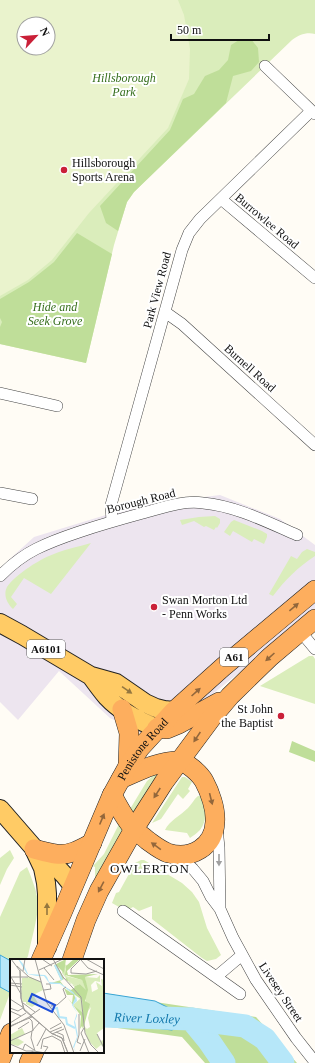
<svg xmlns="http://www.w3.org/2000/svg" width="315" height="1063" font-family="Georgia,serif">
<rect width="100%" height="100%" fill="#fffcf5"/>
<path fill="#ede5ef" d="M220,495L280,519L315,545V612L155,740L110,718L59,671L18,720L0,702V568L34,537L135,506Z"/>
<path fill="#daedbb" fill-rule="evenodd" d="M0,0H315V34C306,32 299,35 292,40L134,192L127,202L114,245L86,363L0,344ZM24,24H48V48H24Z
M215,516L220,519V523L217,528L216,527L214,530L206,526L204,527L194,521L182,525L180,520L199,517Z
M234,520L262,531L267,534V537L264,544L254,539L252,542L233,531L230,536L224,532L231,522Z
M91,543L51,594L24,578L11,597L17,604L13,609C7,603 3,595 7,587C14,576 37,561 49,556C62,550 77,547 91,543Z
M307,549L315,552V556C298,567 285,580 273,596L269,594L291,556L297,559L302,552Z
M309,656H313L315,659V704L260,686Z
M162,772L134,815L130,809L147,781L153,776Z
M182,777H185L192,782L188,789L190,791L183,799L178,794L161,819L152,823Z
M198,796H200C206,807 208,820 200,830C197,833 193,836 190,838L187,833L165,830C169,821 181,815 188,808C192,804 194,799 198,796Z
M119,824L126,825L95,884V867L93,866L104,854Z
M10,850L14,858L7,869L0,885V858Z
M141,860H144L182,883L192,892L199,902L207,928L221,955L216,959L207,961L202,958L152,919V906L139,911L133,907L126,911L112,903L116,893L119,892L135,863Z
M27,867C32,879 38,893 38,906C37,921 31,941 28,956L26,960H11V961L0,955V917L20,872Z
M0,987L10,993L0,1020Z"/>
<path fill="#bfde99" d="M251,39L258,48L259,62L251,71L233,76L226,103L134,192L127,202L118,231L106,223L100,206L170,130L183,99L194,94L205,76L219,70L228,60L231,45L239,40Z
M77,233L112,254L86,363L0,344V327L2,322L0,318V299L29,282L54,262Z
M292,741L315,751V762L289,752Z
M111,994L135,999L256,1017L297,1063H205L182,1037L103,1026V998Z"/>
<path fill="#eaf3cd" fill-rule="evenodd" d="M0,0H178L184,15L190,49L189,79L168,128L89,213L52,260L28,280L0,296ZM24,24H48V48H24Z"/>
<path fill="#b6e7f9" stroke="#39a5d5" d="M0,955L11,961V993L0,987Z
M103,993L155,1001L191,1019L172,1030L103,1022Z"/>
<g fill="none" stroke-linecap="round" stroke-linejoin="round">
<g stroke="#b6e7f9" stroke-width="23">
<path id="s1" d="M103,1016L191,1019L209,1041L224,1063"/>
<path d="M191,1019L245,1026L265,1039L283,1063"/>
</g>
<defs>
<path id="minor" d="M265,66L315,114
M221,199L315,278
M165,312L182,324L315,445
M0,393L57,406
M0,493L32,499
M112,521L111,505L182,250L189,233L200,219L311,111
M0,576C11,565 22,556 36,549C50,542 64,537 79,532C100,525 121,519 143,513C162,508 183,500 203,503C236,506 267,522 297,535
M300,631L315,649
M217,829L219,847L220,909
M178,855L193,869L203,881L211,897L220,909L233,938L256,980L296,1038L315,1062
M123,911L240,994
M216,977L242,955"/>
<path id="primary" d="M0,623L22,635L91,676L116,683L145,703L156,708L164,710L174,711
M91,676C96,683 101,690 107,697C120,711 139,721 157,728
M0,809L33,847L53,863L65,876L73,886
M34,849L43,868L46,883L47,894V947"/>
<g id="trunk">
<path d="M122,709L129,733L128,766"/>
<path d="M157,728L167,729L179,724L219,702"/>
<path d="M112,795C119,807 124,818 133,828C137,833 143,836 147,840C154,845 160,850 168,853C191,860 214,847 215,822C216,809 210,792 204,781C200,774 187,762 179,761C158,761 139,771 121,779"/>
<path d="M34,849C42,851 49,853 56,854C69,856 81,849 92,843"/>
<path id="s2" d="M41,960L62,913L112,795L128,766L140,748L174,711L223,667L315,590"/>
<path d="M72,960L86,920L99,891L134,829L164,782L213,716L230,696L270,657L315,619"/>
<path d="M0,1061L11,1033"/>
<path d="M29,1063L34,1052"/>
</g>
</defs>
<use href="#minor" stroke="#444" stroke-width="12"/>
<use href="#primary" stroke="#222" stroke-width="20"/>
<use href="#trunk" stroke="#222" stroke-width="20"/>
<use href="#minor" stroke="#fff" stroke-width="11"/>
<use href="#primary" stroke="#ffcb65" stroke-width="18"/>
<use href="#trunk" stroke="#fdae5e" stroke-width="19"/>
</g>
<defs><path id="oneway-solid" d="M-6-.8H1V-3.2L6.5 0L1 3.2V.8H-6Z"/></defs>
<g fill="#93673b">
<use href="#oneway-solid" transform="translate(294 607) rotate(-40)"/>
<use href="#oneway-solid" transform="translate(270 657) rotate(138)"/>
<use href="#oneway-solid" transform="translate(196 692) rotate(-42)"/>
<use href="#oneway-solid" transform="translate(197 737) rotate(124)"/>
<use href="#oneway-solid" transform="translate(157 793) rotate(123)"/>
<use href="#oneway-solid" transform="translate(211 799) rotate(76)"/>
<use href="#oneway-solid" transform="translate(102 819) rotate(-67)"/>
<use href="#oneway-solid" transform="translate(156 846) rotate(-144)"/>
<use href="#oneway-solid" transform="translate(101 887) rotate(118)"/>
</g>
<g fill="#94773f">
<use href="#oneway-solid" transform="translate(127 690) rotate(34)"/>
<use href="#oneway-solid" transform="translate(47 909) rotate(-90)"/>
</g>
<use fill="#a0a0a0" href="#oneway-solid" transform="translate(219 860) rotate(90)"/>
<g fill="#ca2038" stroke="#fff" stroke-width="1.5">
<circle cx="64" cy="170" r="4"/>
<circle cx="154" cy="607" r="4"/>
<circle cx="281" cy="716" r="4"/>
</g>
<g text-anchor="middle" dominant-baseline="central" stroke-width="4" stroke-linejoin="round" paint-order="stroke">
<g fill="#fff" stroke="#585858" stroke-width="1">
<rect x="27" y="640" width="38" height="18" rx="3"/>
<rect x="220" y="648" width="28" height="18" rx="3"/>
</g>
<g font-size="11" font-weight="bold" fill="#111">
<text x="46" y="649">A6101</text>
<text x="234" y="657">A61</text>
</g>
<g font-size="12" font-style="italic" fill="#356e1c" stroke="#fff">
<text x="124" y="78">Hillsborough<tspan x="124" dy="14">Park</tspan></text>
<text x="55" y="307">Hide and<tspan x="55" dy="14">Seek Grove</tspan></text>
</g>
<g font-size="12" fill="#111" stroke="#fff" text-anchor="start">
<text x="72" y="163">Hillsborough<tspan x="72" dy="14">Sports Arena</tspan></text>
<text x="162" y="600">Swan Morton Ltd<tspan x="162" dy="14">- Penn Works</tspan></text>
<text x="273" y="709" text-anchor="end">St John<tspan x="273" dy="14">the Baptist</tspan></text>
</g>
<g font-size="12" fill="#111" stroke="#fff">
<text transform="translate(267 221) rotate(40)">Burrowlee Road</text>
<text transform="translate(157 290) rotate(-75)">Park View Road</text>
<text transform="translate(250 368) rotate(42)">Burnell Road</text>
<text transform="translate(141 501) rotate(-14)">Borough Road</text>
<text stroke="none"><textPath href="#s2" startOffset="235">Penistone Road</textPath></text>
<text transform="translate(281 992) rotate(56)">Livesey Street</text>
</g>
<g font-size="13" letter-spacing="1" fill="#111" stroke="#fff">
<text x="150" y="868">OWLERTON</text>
</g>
<g font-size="13" font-style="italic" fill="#1177ab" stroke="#fff">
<text stroke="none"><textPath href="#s1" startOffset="44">River Loxley</textPath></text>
</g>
</g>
<g transform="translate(10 959)">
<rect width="94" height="94" fill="#fffcf5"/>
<path d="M53,5L57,6L55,11L56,17L72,21L77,31L75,18L87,19L90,16V23L85,22L81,26L82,33L88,30L86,23L92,27L91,20L94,21V69L87,74L90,82L94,81V89L91,86L86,90L78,81L74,69L73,63L74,47V67L77,70L80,68L78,59L81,48L78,52L79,45L77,46L74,36L77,33L70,25L65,27L58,22L52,14ZM20,18L31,23L33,31L23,36L28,44L22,48L16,45V43H13L11,37L12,19ZM71,39L73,47L72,54L63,46ZM12,69L15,75L7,79L14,83L8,87L0,85V76Z" fill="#daedbb"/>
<path d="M56,0L54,14L46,6L54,20L50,22L54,27L50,24H41L51,21L44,6ZM64,0H70L57,12L58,16L88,15L75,18L78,31L75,42L80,45L73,70L72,67L70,70L71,57L63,46L73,54L72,41L64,35L66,41L63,46L57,38L62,44L63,36H57L54,29L63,35L56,29L61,31L65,28L55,20L57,19L59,24L65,27L70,25L76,31L72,21L55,16L56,7Z" fill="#bfde99"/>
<path d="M8,0H9L14,6L18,15L35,16L37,18L39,23L50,24L63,33L66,37L67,42L63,46L67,54V57L65,62L68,77L64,89L67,94L63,88L67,78L64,63L67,54L62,46L66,37L50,25H40L34,17H27L17,15Z" fill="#b6e7f9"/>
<path fill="none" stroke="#b6e7f9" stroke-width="2" d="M45,6L52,21M42,50L47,49L49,58L56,59L57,65L65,69"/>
<path fill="none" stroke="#a09e9a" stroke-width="1" d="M1,0L10,12L11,39L14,51L41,74L52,79L58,94M25,0L37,44L54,66L64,94M32,0L42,7M43,0L53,18L71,38L75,74L81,86L89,94M71,0L61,10V14L76,15L87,12M76,0L94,10M71,1L78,9L94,16M7,7L19,18L31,23M34,9L44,21M10,11L11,39L14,50L41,74L52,79L58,94M29,11L53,0M13,12L15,0M1,18L11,35M1,18H18M0,24L12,25M0,26L12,28M34,31L41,30L40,25H36M0,40L14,49M13,44L25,53M41,47L47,46L56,38L53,30L56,28M0,49L8,52L13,49M0,52L11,57M69,55V76L67,83L71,85M20,57L30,50M19,59L22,62L23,72M0,64L16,54M0,67L22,58M0,68L21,57M74,69L71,74L79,94M8,70L19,63M40,70L51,64M40,73L52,68M46,73L53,76L54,82M42,75L54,70M87,75L94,89M0,82L22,72M0,85L16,92H23M27,87L36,70M33,87L38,88L34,94M13,90L15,85L24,91M31,90L33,80L42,77L51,82L55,94M25,92L21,79L22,72L29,64M70,92L75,80M19,94L24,92L35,94"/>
<path fill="#1d4ed8" fill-opacity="0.15" stroke="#1d4ed8" stroke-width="2" d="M22,35L45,46L42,53L19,42Z"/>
<rect width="94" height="94" fill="none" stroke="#111" stroke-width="2"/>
</g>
<g transform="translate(36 36) rotate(64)"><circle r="19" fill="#ffffff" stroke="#a0a0a0"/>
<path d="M0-3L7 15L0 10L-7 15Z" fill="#ca2038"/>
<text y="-6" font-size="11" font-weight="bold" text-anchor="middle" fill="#111111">N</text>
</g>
<path d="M171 34v6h98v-6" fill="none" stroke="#111111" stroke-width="2"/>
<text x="177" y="34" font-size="12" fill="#111111" stroke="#ffffff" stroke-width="3" paint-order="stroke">50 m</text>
</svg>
